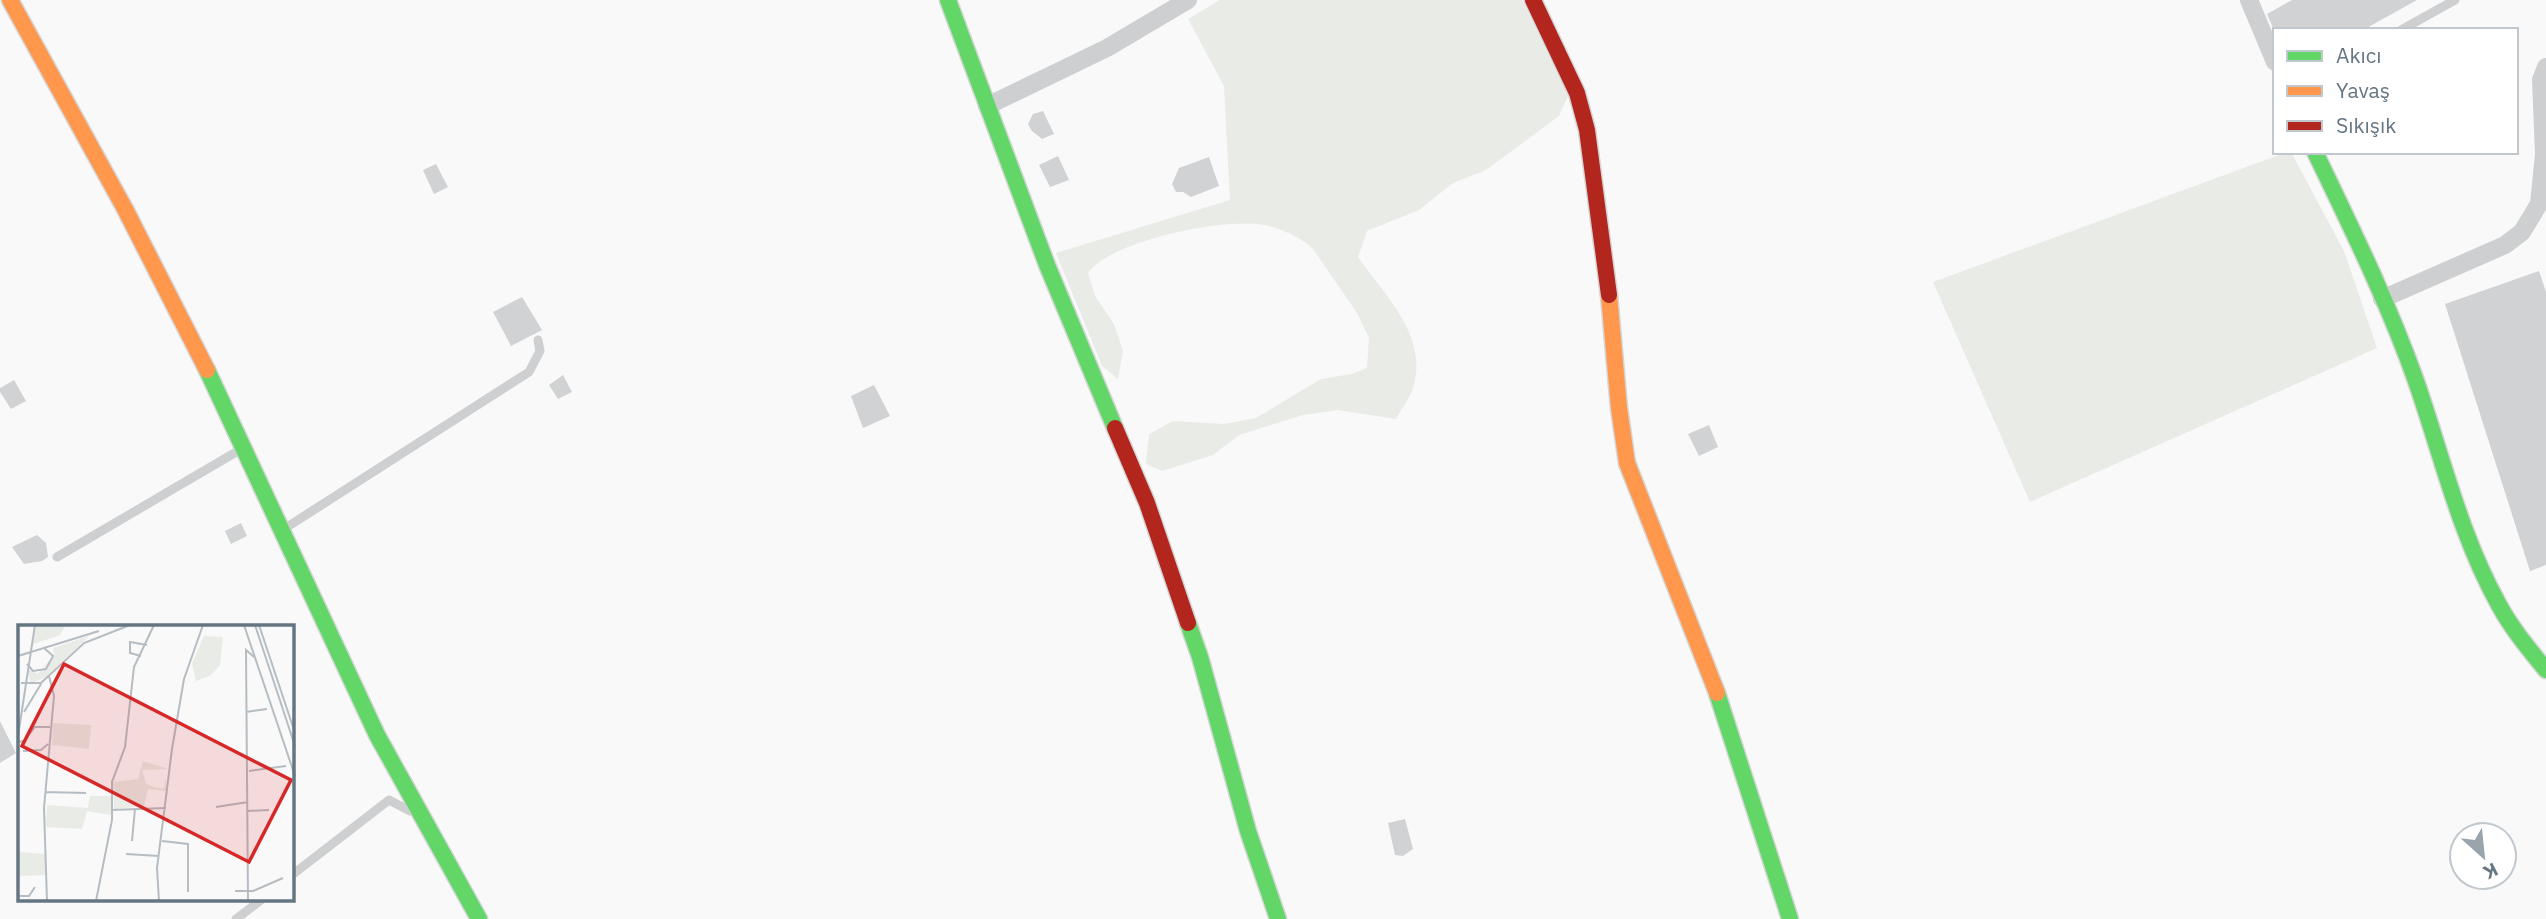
<svg xmlns="http://www.w3.org/2000/svg" width="2546" height="919" font-family="'IBM Plex Sans',sans-serif">
<rect width="100%" height="100%" fill="#f9f9f9"/>
<path fill="#e8ebe6" d="M1220,0H1522L1568,96L1559,116L1486,170L1453,183L1419,210L1367,231L1358,257C1385,296 1431,338 1412,391C1408,400 1401,410 1396,419L1338,410L1303,415L1239,435L1213,455L1162,471L1146,464L1149,434L1173,421L1224,424L1256,418L1321,379L1352,374L1367,368L1369,338L1357,313L1313,249C1302,238 1281,229 1265,225C1226,217 1111,240 1088,273L1095,296L1114,324L1123,351L1118,379L1102,366L1056,253L1230,200L1224,86L1188,19Z
M2287,152H2291L2344,251L2377,348L2030,502L1933,282Z"/>
<path fill="#d0d2d3" d="M2292,0H2417L2363,30H2274L2267,14Z
M1043,111L1054,134L1042,139L1032,131L1028,124L1033,114Z
M1058,156L1069,180L1050,187L1039,165Z
M1209,157L1219,186L1191,197L1183,192H1176L1172,184L1179,168Z
M436,164L448,187L434,194L423,170Z
M2539,271L2546,292V565L2530,571L2445,304Z
M522,297L542,330L511,346L493,312Z
M563,375L572,392L558,399L549,385Z
M14,380L26,401L11,409L0,392V388Z
M874,385L890,416L863,428L851,396Z
M1709,425L1718,447L1699,456L1688,434Z
M241,523L247,536L231,544L225,531Z
M37,535L46,543L48,557L42,561L24,564L12,547Z
M0,721L16,753L0,763Z
M1405,819L1413,849L1403,856L1395,855L1388,823Z"/>
<g fill="none" stroke-linecap="round" stroke-linejoin="round">
<defs>
<path id="fast" d="M948,0L1047,265L1115,428
M2315,152C2351,227 2388,302 2416,381C2442,456 2460,535 2499,605C2512,629 2529,649 2546,670
M207,370L377,735L479,919
M1188,623L1200,657L1248,831L1278,919
M1717,693L1790,919"/>
<path id="slow" d="M10,0L125,209L207,370
M1609,295L1619,408L1627,463L1717,693"/>
<path id="jam" d="M1533,0L1577,93L1587,130L1609,295
M1115,428L1147,503L1188,623"/>
</defs>
<use href="#fast" stroke="#d5d6d7" stroke-width="19"/>
<use href="#slow" stroke="#d5d6d7" stroke-width="19"/>
<use href="#jam" stroke="#d5d6d7" stroke-width="19"/>
<path stroke="#cecfd0" stroke-width="9" d="M2401,30L2455,0
M284,529L529,372L540,351L538,340
M57,557L243,448
M292,875L389,800L410,811
M236,919L261,900"/>
<path stroke="#cecfd0" stroke-width="18" d="M2249,0L2275,62
M987,106L1107,48L1188,0
M2382,299L2505,245L2522,232L2539,204L2544,154L2541,80L2546,67"/>
<use href="#fast" stroke="#63d668" stroke-width="16"/>
<use href="#slow" stroke="#ff974d" stroke-width="16"/>
<use href="#jam" stroke="#b3261e" stroke-width="16"/>
</g>
<g transform="translate(18 625)">
<rect width="276" height="276" fill="#f9f9f9"/>
<path d="M19,0H48L42,10L13,20ZM71,11L27,53L13,58L9,44L20,49L36,30L35,23ZM186,11L205,12L202,40L193,50L167,61L178,56L174,39ZM35,98L73,100L71,124L34,120ZM125,136L150,144L124,145L128,159L139,163H146L148,152V166L130,164L126,181L96,184L95,157L120,154ZM72,171H93V190L69,186L64,204L28,202L29,180L70,183ZM0,227L28,229L29,250L0,251Z" fill="#e8ebe6"/>
<path fill="none" stroke="#b5bdc3" stroke-width="2" d="M226,0L277,151M237,0L277,121M241,0L277,108M0,31L81,6M123,31L112,28V17L129,20M9,39L15,46L28,44L35,31L26,23M3,58H23L66,18L112,0M6,87L23,59M228,87L249,84M0,111L17,0M0,117L6,116L17,102H32M5,126L23,125L30,119M231,146L268,141M27,167L68,168M198,182L230,177M94,185L148,183M229,186L251,185M114,216L117,184M144,216L170,219V267M108,229L141,231M217,266H235L265,253M0,271H11L17,262M29,276L26,183L36,71L31,51M78,276L94,195V157L107,122L116,42L136,0M141,276L139,243L154,124L166,54L185,0M230,276L228,25L236,32"/>
<path fill="#d62828" fill-opacity="0.15" stroke="#d62828" stroke-width="3.5" d="M46,39L273,155L231,237L4,121Z"/>
<rect width="276" height="276" fill="none" stroke="#657683" stroke-width="3.5"/>
</g>
<rect x="2273" y="28" width="245" height="126" fill="#ffffff" stroke="#c1c8cd" stroke-width="2"/>
<rect x="2287" y="51" width="35" height="10" fill="#63d668" stroke="#c1c8cd" stroke-width="2"/>
<text x="2336" y="63" font-size="21" fill="#657683">Akıcı</text>
<rect x="2287" y="86" width="35" height="10" fill="#ff974d" stroke="#c1c8cd" stroke-width="2"/>
<text x="2336" y="98" font-size="21" fill="#657683">Yavaş</text>
<rect x="2287" y="121" width="35" height="10" fill="#b3261e" stroke="#c1c8cd" stroke-width="2"/>
<text x="2336" y="133" font-size="21" fill="#657683">Sıkışık</text>
<g transform="translate(2483 856) rotate(153)"><circle r="33" fill="#ffffff" stroke="#c1c8cd" stroke-width="2"/>
<path d="M0-5L12 26L0 18L-12 26Z" fill="#99a4ac"/>
<text y="-10" font-size="19" font-weight="bold" text-anchor="middle" fill="#657683">K</text>
</g>
</svg>
